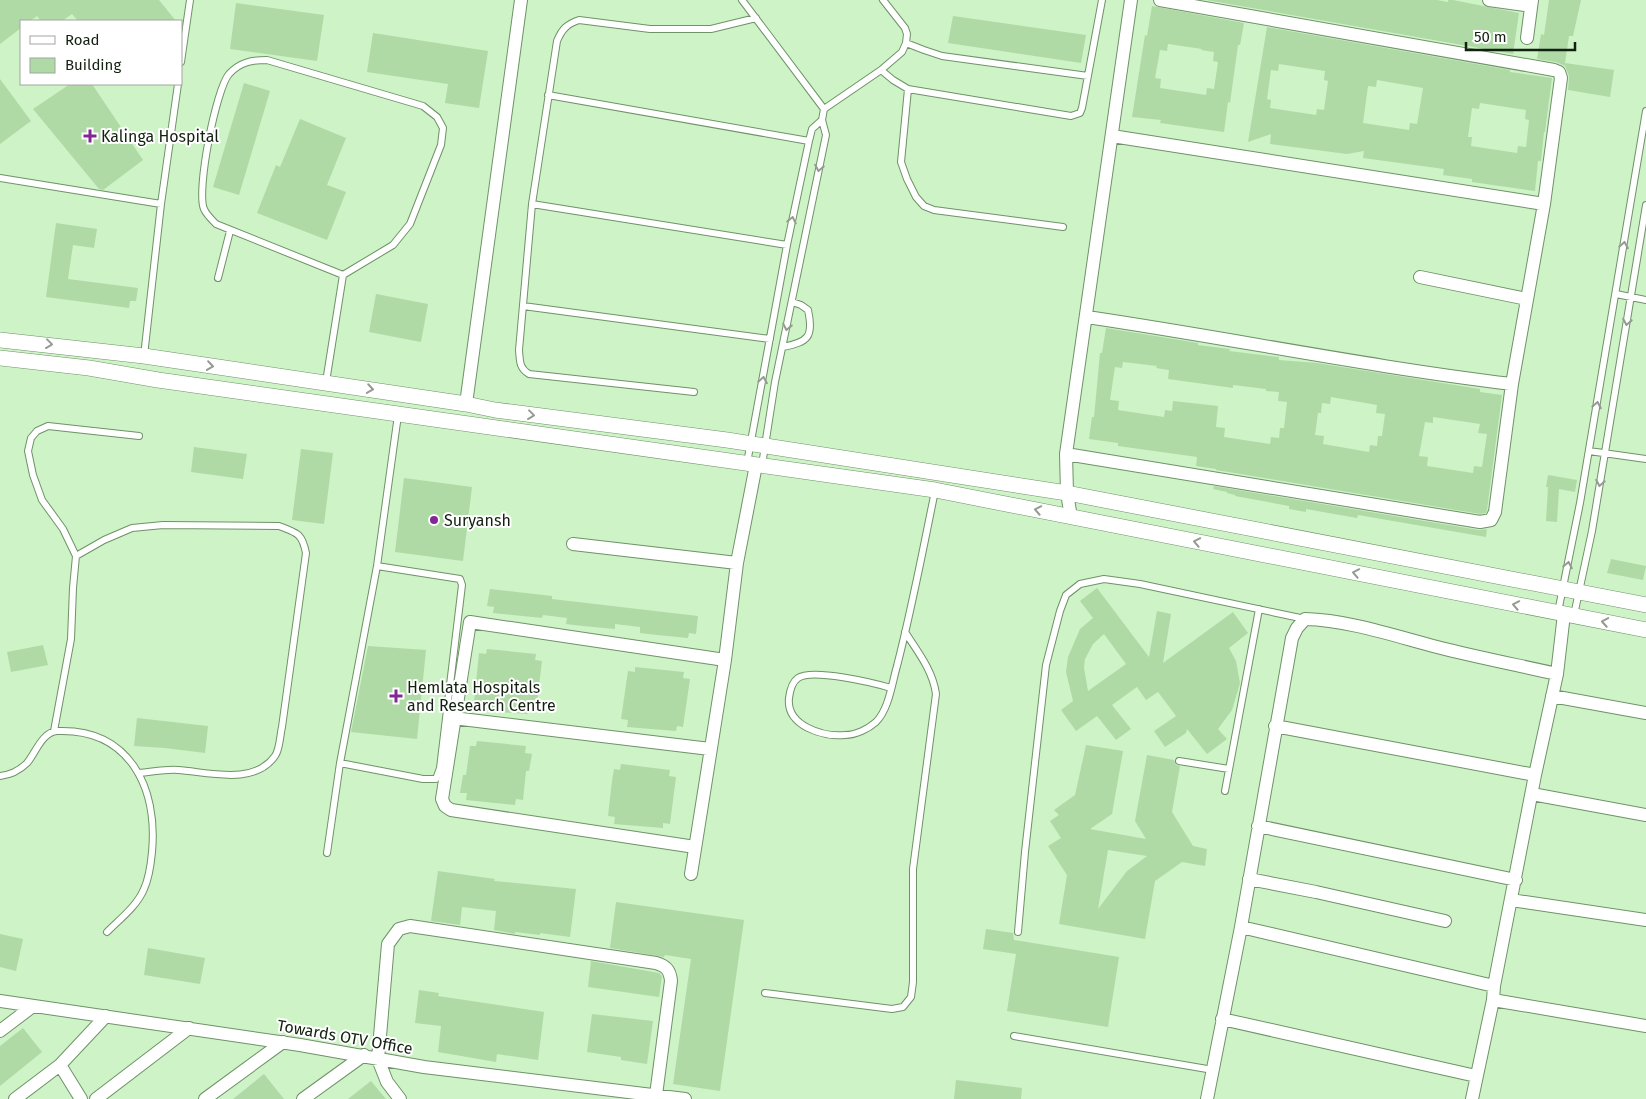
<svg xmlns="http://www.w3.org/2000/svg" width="1646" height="1099" font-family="'Fira Sans',sans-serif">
<rect width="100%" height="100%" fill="#cdf3c6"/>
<path fill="#afdaa6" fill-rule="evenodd" d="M0,0H159L176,21H78L72,14L62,21H41L37,16L30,21H21V28L0,44Z
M1206,0H1437L1448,2V0H1453L1519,13L1513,54Z
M1549,0H1581L1573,36H1569L1565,63L1614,70L1610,97L1568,90L1569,76L1565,66L1556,62L1537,59L1541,34L1544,35Z
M236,3L324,15L317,61L230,49Z
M1152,6L1244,23L1240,45H1238L1230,103L1228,102L1224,132L1160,123L1161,120L1132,117L1145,35L1147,36ZM1168,44L1202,49L1201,50L1214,52L1213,61L1218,62L1214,89L1207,88L1206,95L1160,88L1161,79L1155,78L1160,50L1167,51Z
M953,16L1086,35L1081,63L948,43Z
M1267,27L1510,70V72L1552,78L1545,132H1544L1541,161H1538L1535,191L1472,182V179L1443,175L1444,169L1363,158L1364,151L1347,154L1270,144L1271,134L1248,142ZM1279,64L1325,71L1324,80L1328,81L1324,110L1317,109L1316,115L1270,108L1271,100L1267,99L1271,70L1278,71ZM1377,80L1423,88L1417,124L1410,123L1409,130L1363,123L1368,86L1376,87ZM1480,103L1526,110L1525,119L1529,120L1526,147L1518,146L1517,153L1471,146L1472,137H1468L1472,108L1479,109Z
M373,33L488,51L479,108L445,103L448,84L367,72Z
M0,79L31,121L0,144Z
M244,83L270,91L239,195L213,187Z
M70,84H92L143,160L103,190L99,189L33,109Z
M300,119L346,138L327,185L346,192L327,240L257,213L276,165L280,167Z
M56,223L97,229L94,248L73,245L68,279L138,288L136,301H130L129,308L46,297Z
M376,294L428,304L421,342L369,332Z
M1106,328L1198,343V345L1230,349L1229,351L1279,357V360L1317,363L1480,389V392L1502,395L1487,510L1486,513L1480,514L1216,470V469L1196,466L1197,457L1118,446V443L1089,439L1092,417H1094L1100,353H1102ZM1123,362L1157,366L1156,368L1169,370L1168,379L1233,388V385L1266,389V391L1279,392L1278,401L1287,402L1284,428H1280L1279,438L1271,437L1270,444L1224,437L1225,428L1216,427L1218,406L1173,401L1172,411L1165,410L1164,417L1118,410L1119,401L1110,400L1115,367L1122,368ZM1331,397L1377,405L1376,413L1385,414L1382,436H1378L1377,446L1370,445L1369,452L1323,444L1324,436L1315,435L1318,413H1321L1322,403L1330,404ZM1433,417L1480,424L1478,433L1487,434L1482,467L1474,466L1473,473L1427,466L1428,457L1419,456L1425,422L1433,423Z
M194,447L247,454L243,479L191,472Z
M301,449L333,453L324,524L292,520Z
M1548,475L1577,480L1575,492L1559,489L1557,522L1546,521L1548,487H1546Z
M404,478L472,487L463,561L395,552Z
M1214,486L1479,530L1487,529L1486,537L1358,515L1357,518L1306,509V512L1289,509V506L1235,496V495L1227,493V492L1213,489Z
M1611,559L1646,566L1643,580L1607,573Z
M1097,588L1149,657L1157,611L1171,614L1163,663L1233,612L1248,633L1229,648L1236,661L1240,683L1232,710L1218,729L1227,739L1207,754L1187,729L1186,733L1165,747L1154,731L1176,716L1158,692L1146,700L1137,687L1112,705L1131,729L1116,740L1097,716L1076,731L1061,710L1073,701L1066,672L1068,657L1080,629L1093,618L1080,601ZM1104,634L1126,664L1088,691L1084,668L1085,659L1093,644Z
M490,589L552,596V599L698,616L696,634L689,633L688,638L657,635L640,633V627L615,624V629L583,626L566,624L567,618L543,615L542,618L493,613L494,607L487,606Z
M43,645L48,665L11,672L7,652Z
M368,646L426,650L417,739L351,732Z
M487,649L536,654L535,660L542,661L536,710L529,709L528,714L497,712L480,709V703L474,702L479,653L486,654Z
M635,667L684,672L683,678L690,679L683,727L677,726L676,731L627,727L628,720L621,719L628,671L635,672Z
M137,718L208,726L205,753L165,748L134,746Z
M477,741L526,746L525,753L532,754L529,771H526L523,800L516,799L515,805L466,800L467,793H460L463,775H466L470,746H476Z
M1086,745L1123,751L1112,814L1090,829L1146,839L1135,821L1147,755L1174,760L1176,765L1180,766L1172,812L1193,846L1207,849L1205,866L1182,862L1155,881L1145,939L1059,924L1067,875L1048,846L1061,838L1050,821L1059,815L1054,810L1075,795ZM1108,850L1147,856L1127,871L1098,909Z
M621,764L670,770L669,776L676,777L670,824L663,823V828L614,824L615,817L608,816L612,781L614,769L620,770Z
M438,871L495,879L494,881L576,889L570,937L540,933V935L515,932V934L494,930L496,911L462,907L460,925L431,921Z
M616,902L744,920L720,1091L673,1084L691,959L665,955L664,957L610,948Z
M986,929L1013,933L1014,940L1119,957L1108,1027L1007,1011L1016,954L983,949Z
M0,934L23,939L16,971L0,967Z
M148,948L205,958L200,984L144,975Z
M591,961L659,973L662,976L659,997L588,987Z
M419,990L439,993L438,996L544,1012L538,1060L497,1054L496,1062L438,1052L441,1026L415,1023Z
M592,1014L653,1021L647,1064L621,1060V1057L587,1052Z
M23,1028L42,1052L0,1086V1046Z
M264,1074L284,1099H233Z
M956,1080L1022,1088L1021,1099H954Z
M371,1081L386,1099H348Z"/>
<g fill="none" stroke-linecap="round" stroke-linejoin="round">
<defs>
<path id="service" d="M742,0L824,109
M906,43L924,50L942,56L1088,76
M181,62L190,0
M881,70L893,80L908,89L1071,116L1080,113L1082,108L1102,0
M908,89L901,162L907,179L916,197L924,206L934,210L1063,227
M548,95L809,141
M0,178L161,204
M532,204L787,245
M218,278L230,231
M1616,294L1646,300
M523,306L770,339
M783,347C808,342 814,337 808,310L801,305L792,302
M144,356L161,204L178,84
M326,382L343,275L393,245L410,224L441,145L443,128L437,117L423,106L267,60C252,60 240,62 229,74C216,89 196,191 204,209C206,214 212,220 216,224L343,275
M694,392L529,374C519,368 520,361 519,350L532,204L557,41C562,29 567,24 579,20L650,29H711L756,18
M1589,451L1646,459
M747,463L787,245L809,141L812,129L822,120
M762,465L775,382L826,135L822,120L824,109L881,70L902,52L906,43L907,34L905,28L883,0
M76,556L104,540L132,528L163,525L279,526C297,533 302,533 306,553L282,727C280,735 280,749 275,756C254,786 208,772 178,770C165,769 152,772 139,773
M1558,612L1580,503L1646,111
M1574,615L1592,531L1646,205
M891,688C874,683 812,668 798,678C792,682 790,690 789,698C786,726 823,737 845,735C856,735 868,729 876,722C889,709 892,683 897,666C912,608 923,549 935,491
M54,731L71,639L73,588L76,556L63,529L42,500L33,475L28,451L31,438L37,431L48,426L139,436
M1179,761L1229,769
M340,763L423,779H436L440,768L462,585L460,579L377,566
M0,776C10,775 19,771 27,763C35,754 42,732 57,731C129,728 158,787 152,852C151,863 149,878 144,889C137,906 120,919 107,932
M1225,791L1259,609
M327,853L340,763L377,566L398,415
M1018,932L1025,852L1046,665L1060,611L1066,595L1080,584L1104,579L1140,584L1305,619
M765,993L892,1009L903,1007L911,997L913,982V869L936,694C933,671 918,652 905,632
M1014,1036L1213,1070"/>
<path id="minor" d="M1489,0L1531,6
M1527,38L1532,0
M1112,136L1544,204
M1420,277L1527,299
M1087,317C1229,338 1370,367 1512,384
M466,404L521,0
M1066,454L1480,522L1491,520L1495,512L1512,384L1544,204L1561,78L1559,72L1554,70L1160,0
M1071,517L1067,493L1066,454L1131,0
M573,544L737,563
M1552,696L1646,713
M453,718L710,749
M1275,726L1535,775
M1532,794L1646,815
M1258,826L1516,880
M695,847L451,810L445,806L442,799L470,622L725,660
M691,874L725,660L737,563L756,465
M1249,879L1316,892L1445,921
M1511,900L1646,920
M1241,927L1494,986
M1493,1000L1646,1026
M0,1001L300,1045L424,1067L685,1099
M1222,1019L1476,1076
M0,1031L33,1006
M60,1065L81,1099
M15,1099L60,1065L106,1016
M96,1099L189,1028
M205,1099L283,1042
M303,1099L364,1055
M400,1099L387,1082L378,1059L388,944L399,929L410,926L656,963C666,966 670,970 671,981L656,1095
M1207,1099L1241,927L1292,638L1297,628L1305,619C1348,620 1395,636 1437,647C1476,657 1517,665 1557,674
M1472,1099L1493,1000L1494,986L1535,775L1557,674L1564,614"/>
<path id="tertiary" d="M0,340L144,356L466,404L495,410L727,440L1067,493L1646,605
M0,358L89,368L158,380L935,490L1646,630"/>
</defs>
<use href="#service" stroke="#6f9268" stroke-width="8"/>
<use href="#minor" stroke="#6f9268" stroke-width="14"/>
<use href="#tertiary" stroke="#6f9268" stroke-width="16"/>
<use href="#service" stroke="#fff" stroke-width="6"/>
<use href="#minor" stroke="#fff" stroke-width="12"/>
<use href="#tertiary" stroke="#fff" stroke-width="15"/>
</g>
<defs><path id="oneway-chevron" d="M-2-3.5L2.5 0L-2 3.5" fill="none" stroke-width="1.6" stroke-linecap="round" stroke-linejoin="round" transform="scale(1.25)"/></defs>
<g stroke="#959b93">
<use href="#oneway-chevron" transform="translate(819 168) rotate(101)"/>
<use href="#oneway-chevron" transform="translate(792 220) rotate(-78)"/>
<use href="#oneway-chevron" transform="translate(1624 245) rotate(-81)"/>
<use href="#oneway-chevron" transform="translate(1627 322) rotate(100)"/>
<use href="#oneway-chevron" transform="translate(787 327) rotate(102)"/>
<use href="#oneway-chevron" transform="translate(49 344) rotate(7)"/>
<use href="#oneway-chevron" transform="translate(210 366) rotate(8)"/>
<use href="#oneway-chevron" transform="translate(763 380) rotate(-80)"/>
<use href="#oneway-chevron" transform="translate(370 389) rotate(9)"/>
<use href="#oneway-chevron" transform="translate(1597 405) rotate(-80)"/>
<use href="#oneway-chevron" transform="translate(531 415) rotate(7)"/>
<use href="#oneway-chevron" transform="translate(1600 483) rotate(100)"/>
<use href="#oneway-chevron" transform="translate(1038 510) rotate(-169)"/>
<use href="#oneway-chevron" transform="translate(1197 542) rotate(-169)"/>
<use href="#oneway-chevron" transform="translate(1568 565) rotate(-79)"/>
<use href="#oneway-chevron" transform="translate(1356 573) rotate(-169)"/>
<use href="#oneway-chevron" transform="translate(1516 605) rotate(-169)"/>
<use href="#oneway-chevron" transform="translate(1605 622) rotate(-170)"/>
</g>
<g fill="#822894" stroke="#fff" stroke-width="2">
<path d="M87.5 128.5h5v5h5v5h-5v5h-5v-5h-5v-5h5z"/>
<circle cx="434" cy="520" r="5"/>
<path d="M393.5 688.5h5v5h5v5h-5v5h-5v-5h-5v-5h5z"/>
</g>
<g text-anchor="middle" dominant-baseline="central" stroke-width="4" stroke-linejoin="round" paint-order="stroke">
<g font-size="16" fill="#132110" stroke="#fff" text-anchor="start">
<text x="101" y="136">Kalinga Hospital</text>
<text x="444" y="520">Suryansh</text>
<text x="407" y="687">Hemlata Hospitals<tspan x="407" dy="18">and Research Centre</tspan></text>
</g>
<g font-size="16" fill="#132110" stroke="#fff">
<text transform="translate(345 1037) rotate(10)">Towards OTV Office</text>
</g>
</g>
<rect x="20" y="20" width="162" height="65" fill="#ffffff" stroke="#a1a69f"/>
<rect x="30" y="36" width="25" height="8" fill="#ffffff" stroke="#a1a69f"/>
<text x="65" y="45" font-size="15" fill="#132110">Road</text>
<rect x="30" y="58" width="25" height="15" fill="#afdaa6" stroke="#a1a69f"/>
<text x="65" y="70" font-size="15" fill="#132110">Building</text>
<path d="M1466 42v8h109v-8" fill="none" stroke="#132110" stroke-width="2.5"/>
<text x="1474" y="42" font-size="15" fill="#132110" stroke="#ffffff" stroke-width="4" paint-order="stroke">50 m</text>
</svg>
